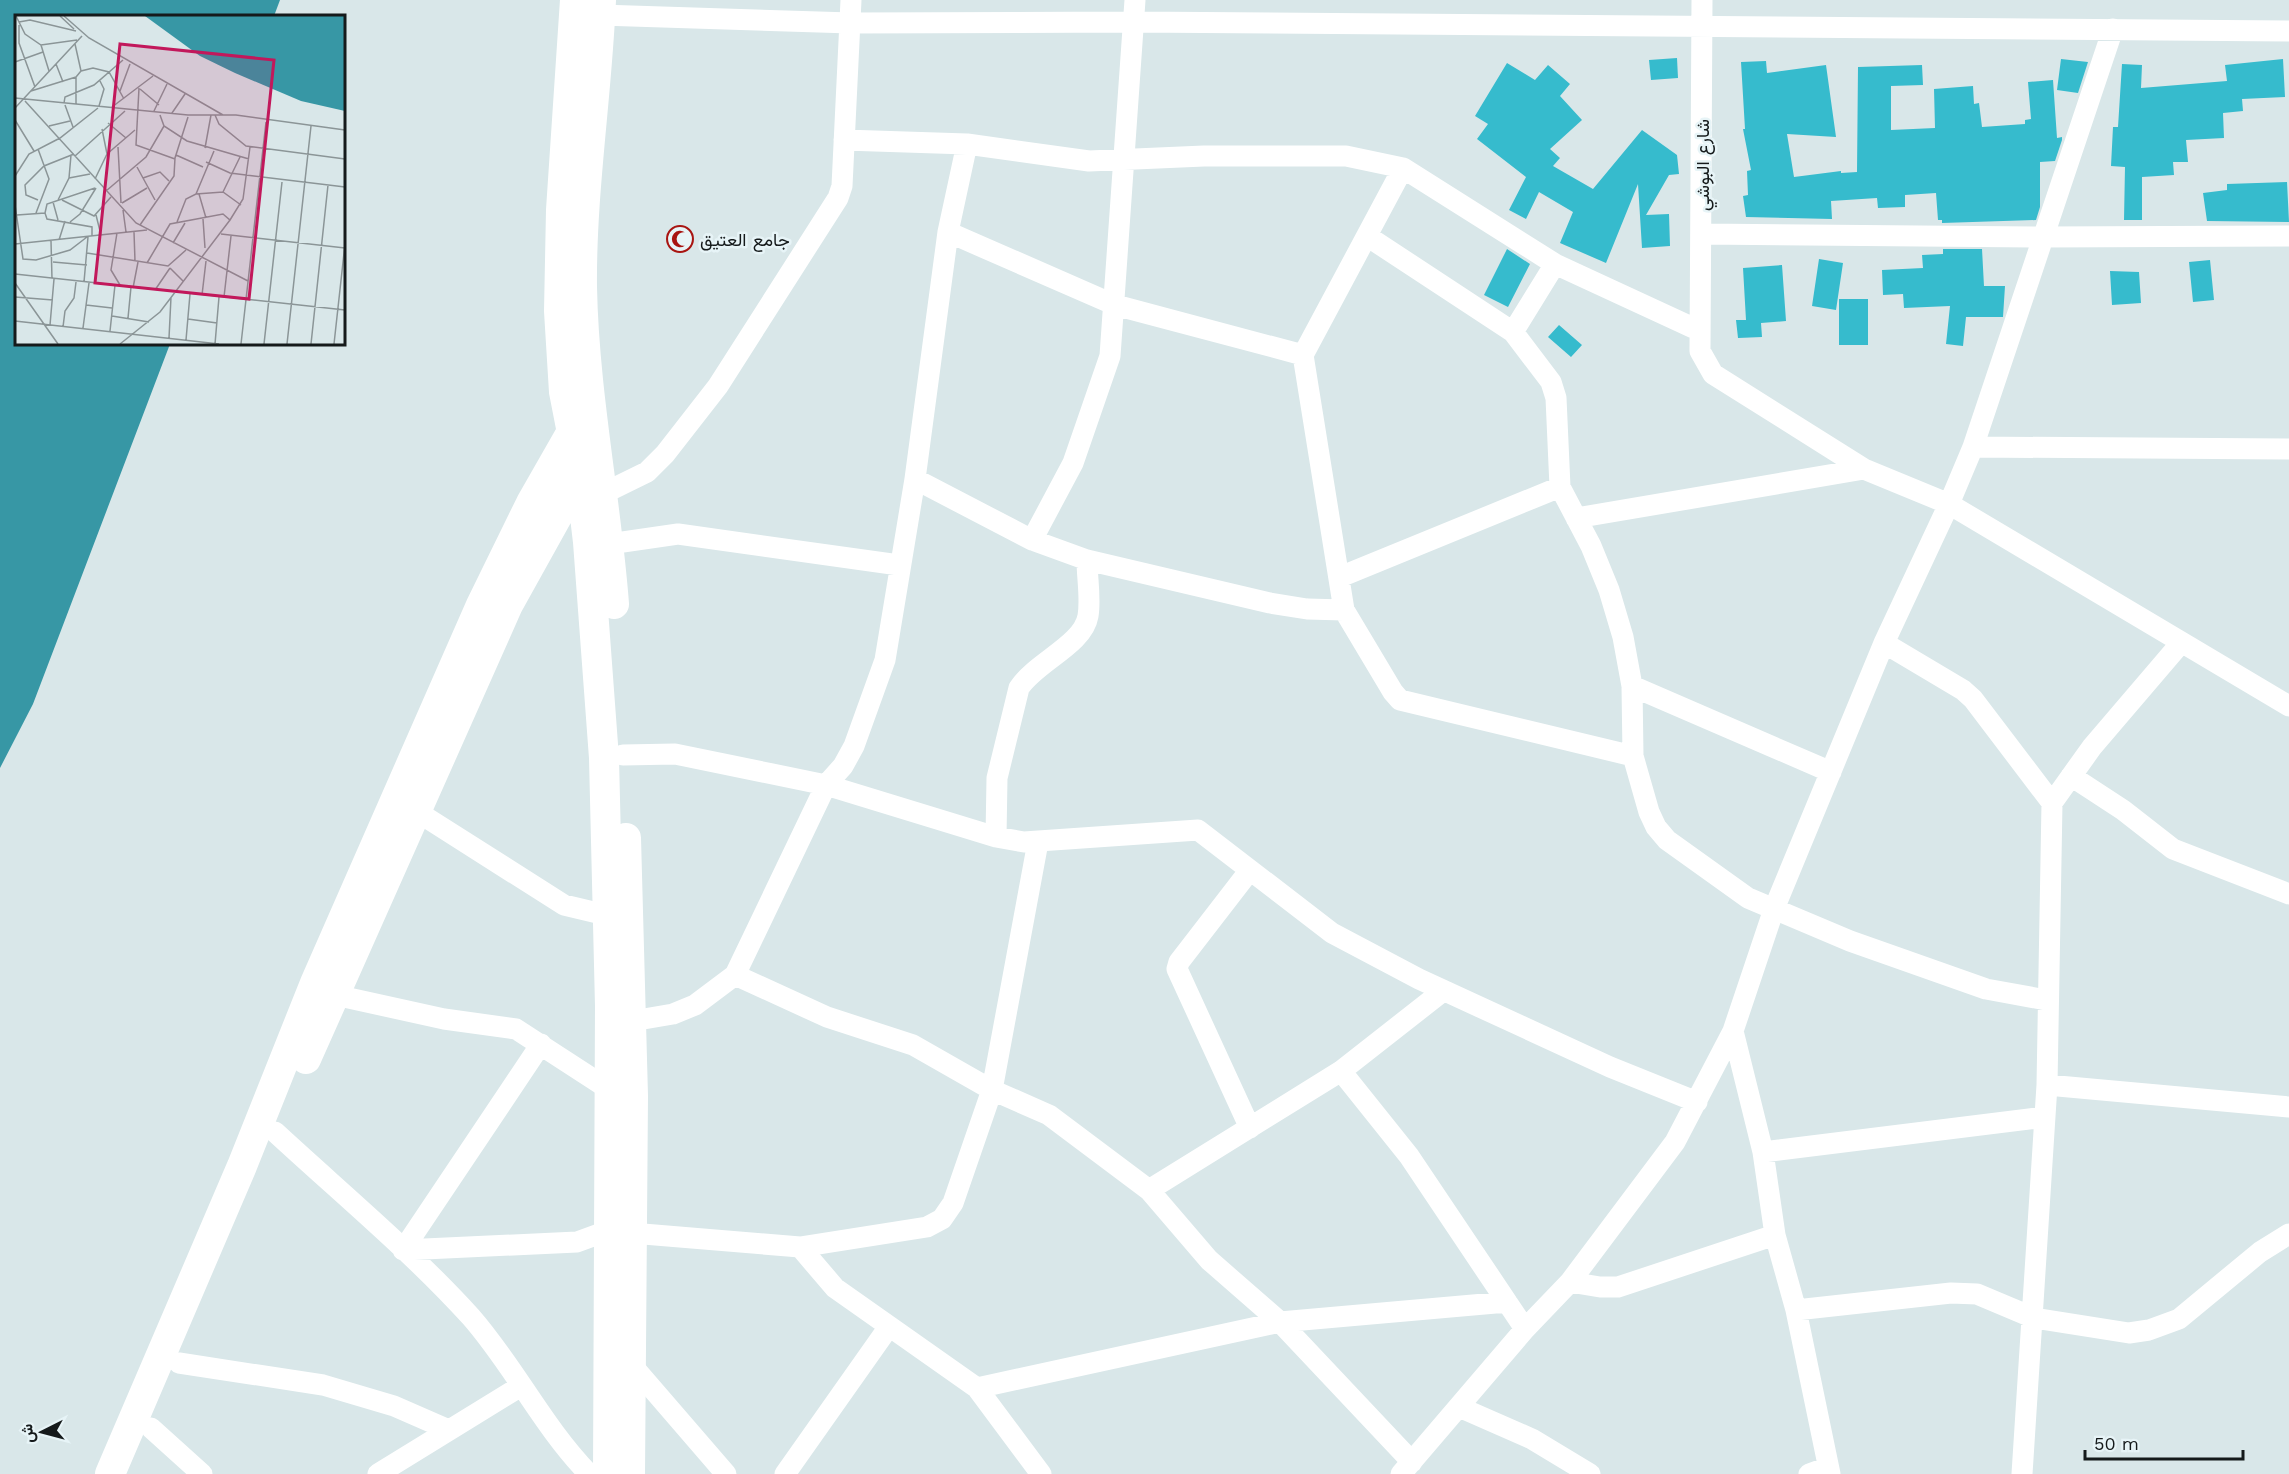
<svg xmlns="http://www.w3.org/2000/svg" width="2289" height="1474" font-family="'Work Sans',Vazirmatn,sans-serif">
<rect width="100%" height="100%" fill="#d9e7e9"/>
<path fill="#3797a5" d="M0,0H280L274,16H16V344H170L33,704L0,768Z"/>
<path fill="#36bbcd" d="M1677,58L1678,78L1651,80L1649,60Z
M2061,59L2088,62L2078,93L2057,90Z
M2283,59L2285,97L2242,99L2243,111L2223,113L2224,138L2186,140L2188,162H2173L2174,175L2142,177V220H2124L2125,167L2111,166L2113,127H2118L2122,64L2142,65L2141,88L2227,81L2225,65Z
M1766,61L1767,73L1826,65L1836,137L1787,134L1794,177L1841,171V173L1857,172L1858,67L1922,65L1923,85L1891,86V130L1935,128L1934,89L1973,86L1974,104L1979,103L1982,127L2025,124V120L2031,119L2028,82L2053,80L2057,138L2062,137V140L2055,161L2040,162V207L2036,220L1942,223V220H1938L1936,193L1905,195V207L1878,208L1877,198L1831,201L1832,219L1746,217L1743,196L1748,195L1747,171L1751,170L1743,129H1745L1741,62Z
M1507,63L1535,80L1548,65L1570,84L1560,96L1582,120L1550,149L1560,158L1553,166L1593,189L1642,130L1677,155L1679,174L1669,175L1646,215L1669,214L1670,246L1642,248L1638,184L1606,263L1560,243L1573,212L1539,192L1526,219L1509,210L1526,177L1477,139L1488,124L1475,116Z
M2287,182L2289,222L2207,221L2203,193L2227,190V184Z
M1507,249L1530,264L1508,307L1484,295Z
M1943,249H1982L1984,286H2005L2003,317H1966L1963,346L1946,344L1950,306L1904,308L1903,294L1883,295L1882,270L1923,268L1922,255L1943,254Z
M1819,259L1843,263L1836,310L1812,306Z
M2210,260L2214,300L2193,302L2189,262Z
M1782,265L1786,321L1761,323L1762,337L1738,338L1736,320H1746L1743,268Z
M2110,271L2139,272L2141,303L2112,305Z
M1839,299H1868V345H1839Z
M1559,325L1582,345L1571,357L1548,337Z"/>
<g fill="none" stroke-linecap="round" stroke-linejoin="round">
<path stroke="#fff" stroke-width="21" d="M1702,0L1700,351L1713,374L1864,469L1949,504L2289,706
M600,15L851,23L1134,22L2289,31
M844,140L967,144L1089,161L1204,156H1346L1403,168L1555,264L1513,332L1551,382L1556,398L1560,487L1591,546L1609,590L1623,637L1632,686L1633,756L1649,812L1656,827L1667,840L1748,898L1774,909L1850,941L1986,989L2046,1000
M1403,168L1303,355L1344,610L1393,692L1400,700L1633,756
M948,232L1115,305L1303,355
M1702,234L2044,237L2289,236
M1367,236L1513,332
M1555,264L1700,331
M1973,447L2289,449
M915,479L1032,540L1087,560L1270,603L1307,609L1344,610
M592,499L647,472L665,454L718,386L838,198L842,186L851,0
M1576,518L1864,469
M1032,540L1073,463L1110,356L1135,0
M596,543L609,544L678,534L899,565
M1340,577L1560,487
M1884,643L1963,690L1973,699L2052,803L2047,1085L2022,1474
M1632,686L1831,772
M623,755L675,754L826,785L996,837L1024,842L1198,830L1332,933L1419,979L1610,1067L1697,1102
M2071,776L2123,810L2173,849L2289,894
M2052,803L2092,747L2180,644
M416,811L564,905L606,915
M996,837L997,778L1019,688C1036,662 1083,645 1088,616C1091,599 1087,578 1087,560
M735,975L827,1017L913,1045L992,1090L1049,1115L1149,1190L1209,1260L1280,1322L1412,1462
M335,995L444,1019L516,1029L610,1090
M632,1021L673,1014L695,1005L735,975L826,785L843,766L854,746L885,660L915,479L948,232L967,144
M1733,1031L1763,1152L1775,1235L1796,1310L1830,1474
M1341,1071L1409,1156L1525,1329
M2047,1085L2289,1107
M1250,1128L1177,969L1179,962L1250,870
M275,1132C341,1193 411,1251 471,1317C514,1366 543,1427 589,1474
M1763,1152L2045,1117
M1149,1190L1341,1071L1443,991
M800,1247L835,1288L977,1388L1041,1474
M403,1250L577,1242L607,1231L800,1247L927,1227L942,1219L953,1203L992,1090L1038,842
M403,1250L541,1044
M1570,1282L1600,1287H1618L1775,1235
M1796,1310L1951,1293L1977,1294L2034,1318L2129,1333L2149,1330L2179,1319L2260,1252L2289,1234
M179,1363L323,1385L394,1406L449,1430
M631,1364L726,1474
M977,1388L1280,1322L1507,1302
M1459,1407L1532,1439L1590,1474
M151,1428L202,1474
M378,1474L521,1386
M785,1474L888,1328
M1401,1474L1525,1329L1570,1282L1675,1142L1733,1031L1774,909L1884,643L1949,504L1973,447L2113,29
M1809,1474L1828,1467"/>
<path stroke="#fff" stroke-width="30" d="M575,0L561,210L559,311L564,392L580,474L588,542L604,758L610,1006L608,1474
M601,0C597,96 581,191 582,287C584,394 606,498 614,604
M626,838L633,1096L630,1474
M306,1059L508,605L583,470
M110,1474L242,1166L315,983L481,605L531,503L575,426"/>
</g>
<defs>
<symbol id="mosque-ring" viewBox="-11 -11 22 22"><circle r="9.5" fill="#e7f4f7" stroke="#a81411" stroke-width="1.5"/><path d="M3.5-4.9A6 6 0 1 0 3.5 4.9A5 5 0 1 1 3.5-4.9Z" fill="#a81411"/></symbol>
</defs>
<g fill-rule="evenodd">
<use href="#mosque-ring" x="665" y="224" width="30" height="30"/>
</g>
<g text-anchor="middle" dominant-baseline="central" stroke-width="5" stroke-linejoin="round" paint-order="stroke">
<g font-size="18" fill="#151a1b" stroke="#e7f4f7">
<text transform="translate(1702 165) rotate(-90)">شارع البوشي</text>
</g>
<g font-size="18" fill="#151a1b" stroke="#e7f4f7" text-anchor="start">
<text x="700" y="239">جامع العتيق</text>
</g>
</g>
<g transform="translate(15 15)">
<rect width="330" height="330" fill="#d9e7e9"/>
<path d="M130,1H330V96L286,86L220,58L185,41Z" fill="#3797a5"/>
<path fill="none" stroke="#8b9597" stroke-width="1.5" d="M1,1L10,19L26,30L62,25M45,1L59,14M49,1L74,23L208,100M4,7L15,5L61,16M4,10V28L20,72M60,29L66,56M26,30L34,56M0,47L28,37M41,49L48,67M124,73L121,130L160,144M125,74L144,90M16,76L61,62M105,76L115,49M0,83L173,100H221L330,115M10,86L121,208L233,266M49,88L50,82L79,70L108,45M61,89V62L66,56L78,53L94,57L109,84M50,90L58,112M84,91L89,74L85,66M97,92L138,61M0,93L67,21M139,96L152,69M157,98L170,79M145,100L149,111L172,126L234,144M200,100L204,109L231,131L330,144M0,105L19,136M93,108L111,123M34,111L55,106M103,132L106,188M190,133L196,100M92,139L120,115M161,140L188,152M60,141L110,96M191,147L215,158L330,172M122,152L140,185M0,161L14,139L45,123L83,93M54,163L75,159M128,163L145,157L154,166M80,164L92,139L87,114M91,176L131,142L149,111M208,177L225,142M181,179L199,136M184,179L191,203M23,185L11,180L10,170L29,151L59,139M43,185L54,163L56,140M47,185L79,201L96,182M38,187L43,205M107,188L132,173M0,190L8,244L21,245L55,235L72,222M108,195L111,217M21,198L34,164L23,134M2,200L30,198M81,200L86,220M188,204L190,233M55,207L65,199L81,173M162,207L171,184L181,179L208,177L226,190M125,210L159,161L160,143L173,102M119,217L120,246M102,218L96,255L105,270M206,219L330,233M77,221V212L32,204L30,198L32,189L80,173M44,225L50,206M36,226L37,264M158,228L170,208M0,229L132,215M72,238L153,251L171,235M38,247L72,250M132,248L155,209L208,199L215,205L228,184L235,132M155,253L168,266M0,259L330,295M69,267L73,222M0,268L43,329M118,273L123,247M140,275L155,253M187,280L191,246M0,282L38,285M209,282L216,221M71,290L97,293M97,301L134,307M113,303L116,272M173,304L202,308M0,306L204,329M35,310L39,264M48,312L50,296L59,283L61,267M68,313L74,268M95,316L100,270M154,323L156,282M171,325L175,279M105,329L145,297L215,205M200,329L204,282M226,329L251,107M249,329L267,167M272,329L296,111M296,329L313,170M319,329L330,229"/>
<path fill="#c2185b" fill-opacity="0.15" stroke="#c2185b" stroke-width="3" d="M105,29L259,45L234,284L80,268Z"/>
<rect width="330" height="330" fill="none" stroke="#151a1b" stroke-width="3"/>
</g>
<g transform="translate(42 1432) rotate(264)" stroke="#e7f4f7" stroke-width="4.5" paint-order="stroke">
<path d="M0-4.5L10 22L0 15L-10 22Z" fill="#151a1b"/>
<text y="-9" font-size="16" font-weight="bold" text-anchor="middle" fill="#151a1b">ش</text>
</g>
<path d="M2085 1450v9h158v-9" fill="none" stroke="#151a1b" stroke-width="3"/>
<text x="2094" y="1450" font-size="18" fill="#151a1b" stroke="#e7f4f7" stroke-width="4.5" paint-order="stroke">50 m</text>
</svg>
